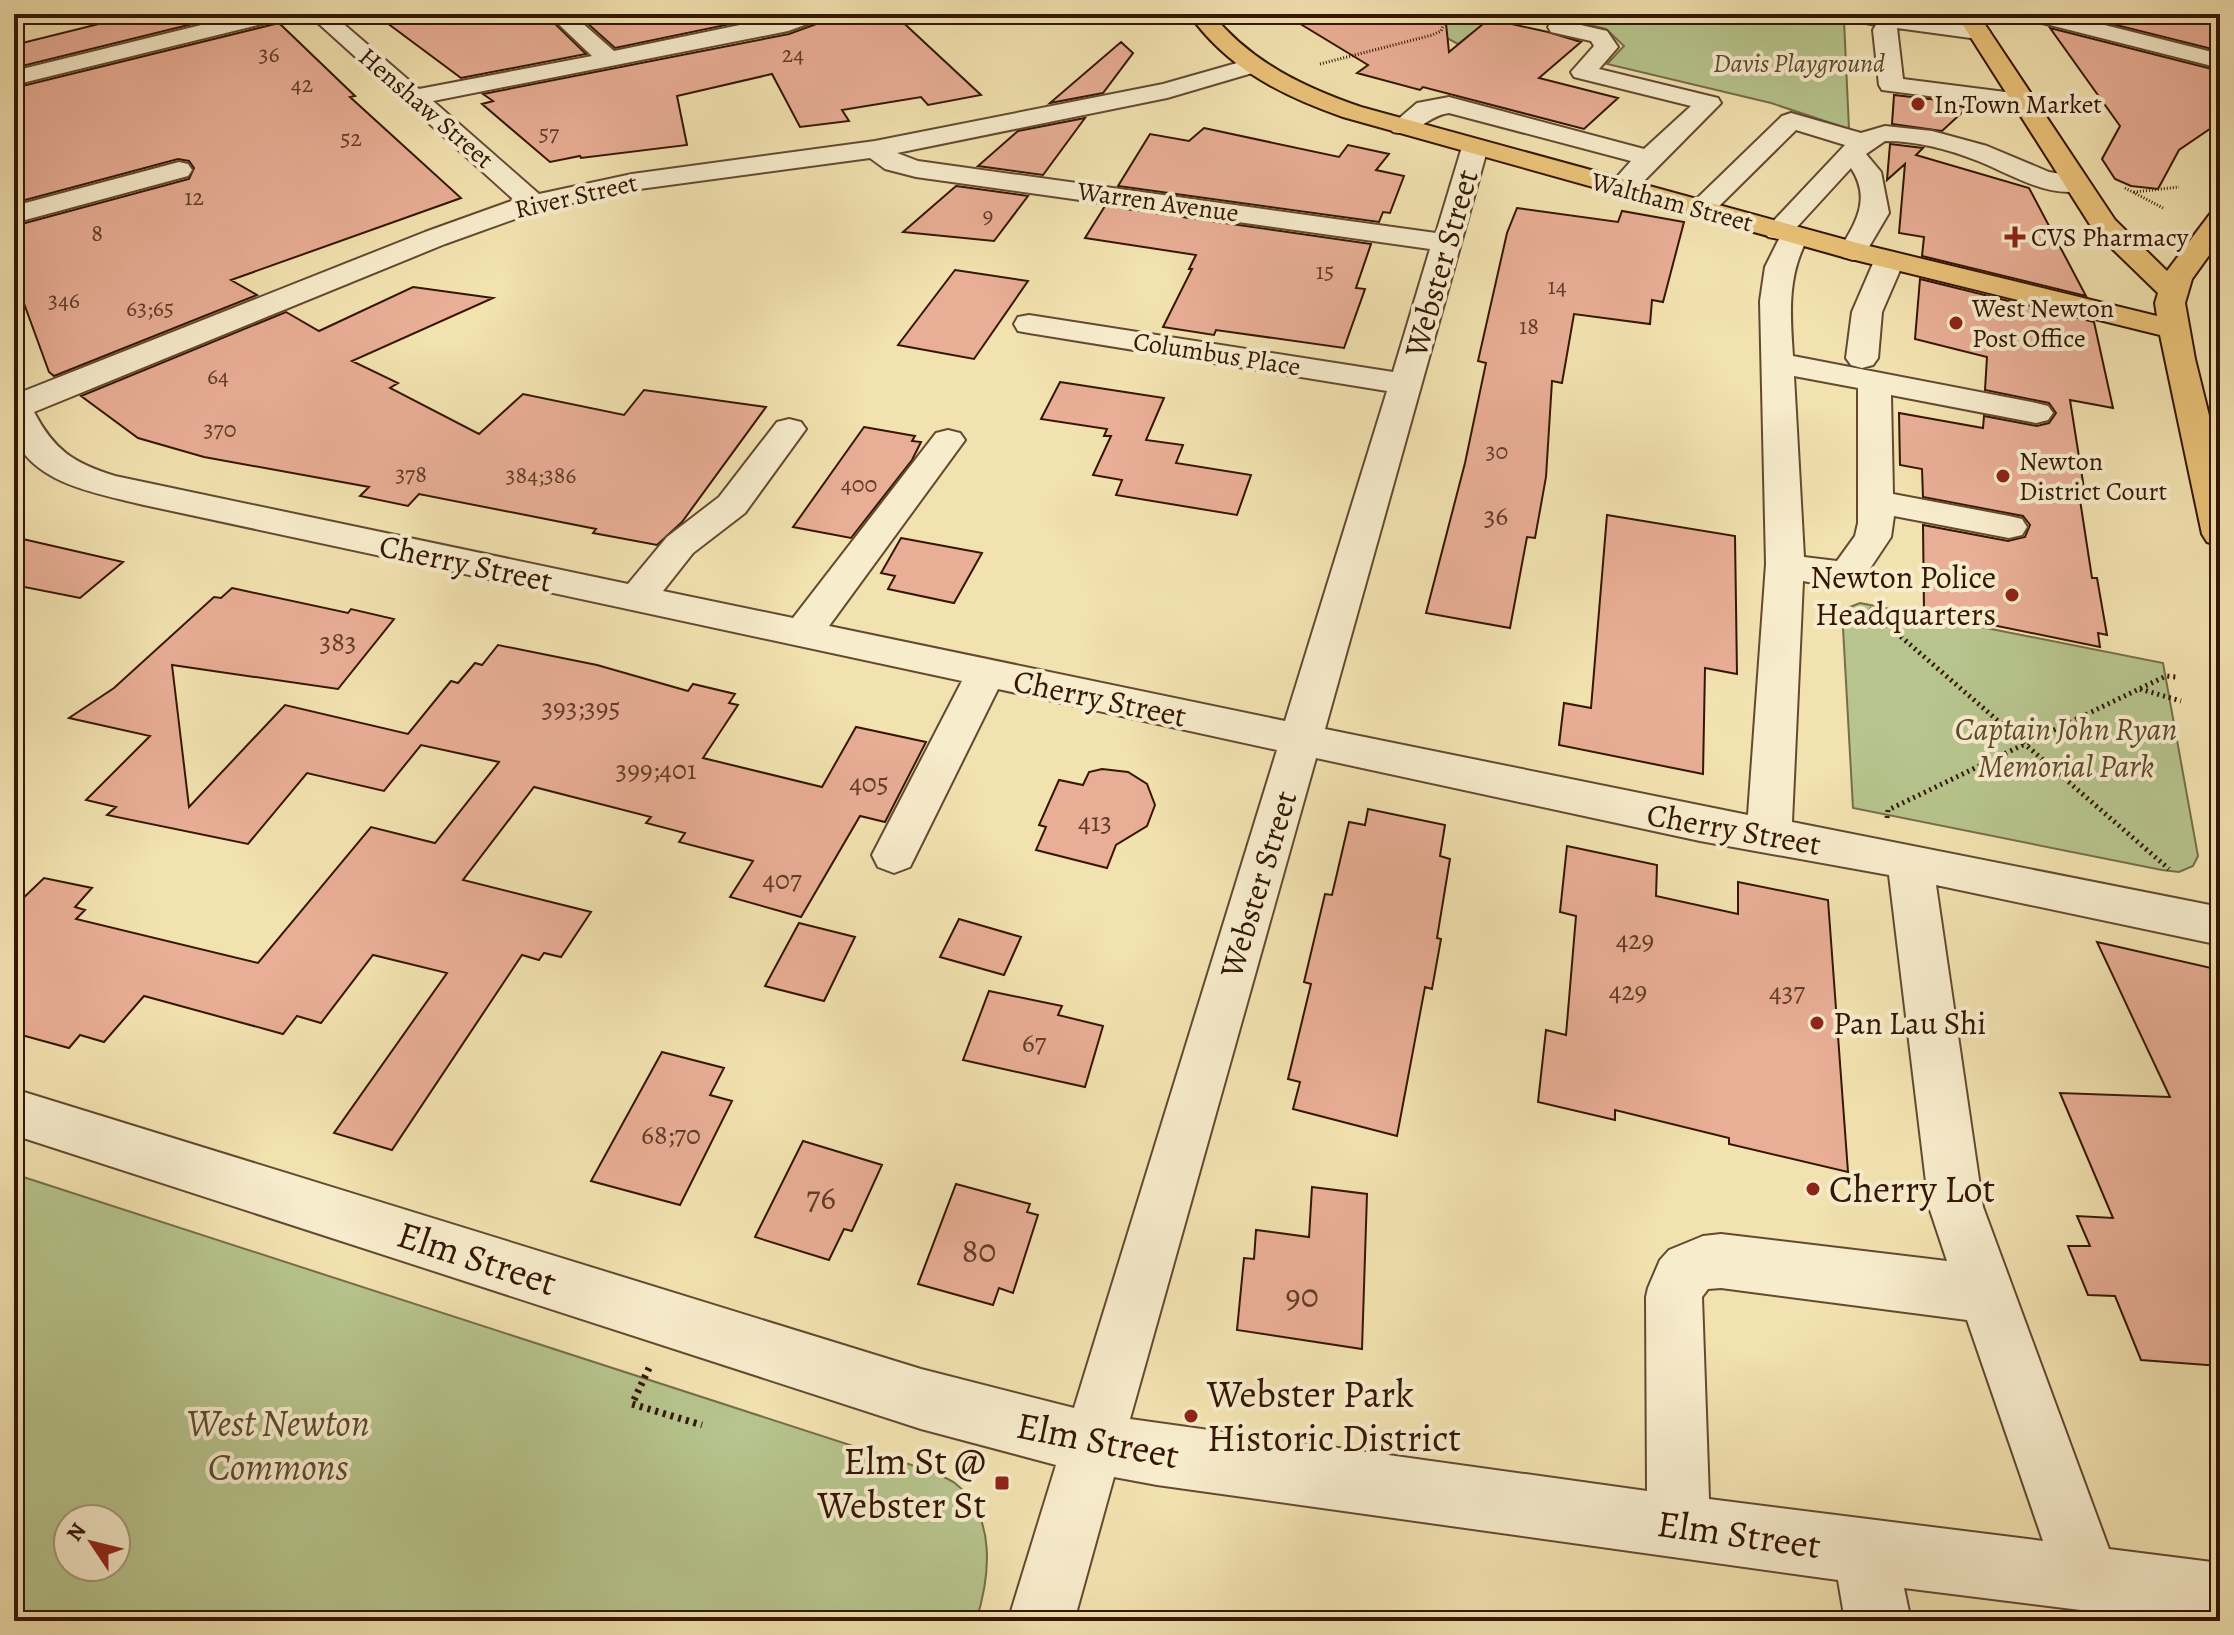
<svg xmlns="http://www.w3.org/2000/svg" width="2234" height="1635" font-family="Alegreya,serif">
<rect width="100%" height="100%" fill="#f2e2b0"/>
<filter id="stains"><feTurbulence type="fractalNoise" baseFrequency=".0025" numOctaves="4"/><feColorMatrix values="0 0 0 0 .2 0 0 0 0 .09 0 0 0 0 .02 0 0 0 .5 -.17"/></filter>
<radialGradient id="worn" r=".72"><stop offset=".6" stop-color="#630" stop-opacity="0"/><stop offset="1" stop-color="#630" stop-opacity=".3"/></radialGradient>
<path fill="#b7c48d" stroke="#766d49" stroke-width="2" fill-rule="evenodd" d="M1402,14H1480L1488,21L1458,44Z
M1541,14H1816L1844,20L1849,129L1771,103L1607,64L1624,46L1606,29Z
M1860,603L2163,663L2198,856L2193,866L2179,872L2162,870L1853,808L1842,610Z
M14,1174L927,1470C936,1474 949,1478 956,1484C997,1517 990,1577 976,1621H14ZM116,1519V1567H68V1519Z"/>
<path fill="#e9ae96" stroke="#351605" stroke-width="2" d="M139,14H233L14,68V45Z
M375,14H545L586,54L461,78Z
M577,14H778L615,48Z
M827,14H894L981,95L928,105L921,97L842,110L849,121L800,127L772,74L677,96L687,145L581,158L580,156L550,162L482,104L493,101L483,94L789,34L822,22Z
M1284,14H1445L1449,52L1489,19L1548,32L1581,42L1539,78L1618,98L1584,129L1423,87L1420,90L1357,73L1368,65Z
M2102,14H2220V51L2096,20Z
M279,23L355,96L350,97L461,198L231,280L257,295L54,376L49,372L14,276V226L189,179L194,168L189,161L178,159L14,203V88Z
M2050,28L2220,71V122L2179,150L2158,189L2131,186L2115,179L2102,159L2120,126Z
M1121,42L1133,53L1103,93L1050,103Z
M1894,95L1939,100L1967,108L1942,131L1892,124Z
M1085,118L1043,175L978,166L1018,131Z
M1204,128L1339,157L1348,145L1389,154L1376,170L1404,176L1390,213L1383,212L1379,222L1118,186L1150,134L1189,141Z
M1890,144L1923,148L1916,155L2029,188L2086,296L1922,256L1924,237L1899,233L1905,164L1887,180Z
M956,186L1028,196L994,241L903,232Z
M1105,206L1371,244L1356,288L1365,289L1344,348L1216,330L1214,335L1163,327L1192,269H1189L1196,255L1085,238Z
M1517,208L1618,222L1622,211L1684,222L1663,302L1652,300L1650,324L1574,314L1562,383L1552,381L1546,477L1535,538L1527,537L1510,628L1426,613L1465,463L1486,363L1478,361L1507,233Z
M955,270L1028,281L974,359L898,345Z
M1920,279L2094,322L2113,408L2070,400L2086,501L2080,500L2092,578H2097L2107,635L2098,633L2100,647L1924,611L1923,525L2008,541L2025,537L2030,525L2023,516L1923,497L1922,469L1900,465L1899,413L1983,428L1984,416L2037,426L2049,423L2056,413L2049,403L1985,390L1987,357L1915,339Z
M413,287L493,298L352,361L398,383L390,388L479,434L523,394L624,415L644,390L766,407L682,522L657,545L593,533L596,529L419,494L408,506L360,496L369,487L204,457L138,438L81,396L286,312L319,331Z
M1060,382L1164,398L1146,440L1183,445L1176,463L1251,475L1237,515L1116,495L1122,480L1093,475L1111,436H1104L1107,429L1041,419Z
M864,427L915,436L912,441L921,442L912,460L851,538L793,527Z
M1607,515L1735,536L1737,674L1705,668L1703,774L1559,745L1564,703L1591,708Z
M14,537L123,562L80,598L14,585Z
M901,538L982,553L954,603L888,589L895,576L881,573Z
M232,588L348,613L351,609L394,619L338,689L172,665L189,807L285,705L408,734L451,681L458,683L475,663L482,665L498,645L597,665L688,691L693,684L735,694L729,703L738,705L703,758L822,787L856,727L926,742L885,822L860,816L801,917L730,897L753,861L679,842L685,833L646,823L651,817L534,787L463,880L591,912L561,957L544,953L539,960L522,955L392,1150L334,1133L447,973L373,955L321,1023L297,1016L283,1034L144,996L104,1042L80,1035L69,1048L14,1033V907L44,878L92,888L75,907L85,910L76,919L258,963L371,827L435,843L499,762L421,745L384,791L307,773L248,844L107,815L116,807L86,800L150,736L69,718L114,688L214,597L221,598Z
M1102,769L1128,772L1147,784L1155,805L1147,826L1116,845L1107,868L1036,850L1046,827L1039,825L1059,780L1083,785L1089,772Z
M1368,809L1445,825L1440,856L1450,859L1437,938L1441,939L1432,989L1425,987L1397,1136L1293,1109L1300,1082L1288,1079L1311,984L1304,982L1325,894L1332,895L1349,822L1365,825Z
M1567,846L1657,865L1656,896L1738,914V882L1828,900L1848,1172L1729,1144V1138L1615,1110V1120L1538,1102L1546,1030L1566,1035L1576,916L1560,912Z
M959,919L1021,937L1004,975L940,957Z
M799,923L855,937L824,1001L765,986Z
M2097,942L2220,970V1366L2141,1360L2115,1296L2088,1295L2068,1246H2090L2077,1216L2113,1218L2060,1093L2170,1097Z
M989,991L1062,1006L1058,1015L1103,1026L1085,1087L963,1060Z
M662,1052L724,1068L710,1095L732,1101L680,1205L591,1181Z
M803,1141L882,1165L852,1231L844,1229L829,1260L755,1237Z
M956,1184L1030,1204L1027,1212L1038,1215L1013,1293L999,1288L993,1305L918,1284Z
M1312,1187L1367,1194L1362,1349L1237,1330L1244,1258L1254,1259L1256,1230L1309,1237Z"/>
<g fill="none" stroke-linecap="round" stroke-linejoin="round">
<defs>
<path id="minor" d="M246,14H285L282,19L14,85V71Z
M308,14H332L419,89L592,56L548,14H572L614,51L793,14H824L821,19L788,31L433,101L539,194L632,174L875,141L1163,84L1251,59L1259,61L1263,66L1259,71L1167,98L897,153L918,161L1436,233L1462,147L1466,141H1484L1488,147L1325,729L1748,815L1766,564L1760,301L1765,267L1779,239L1768,237L1764,231L1845,145L1796,130L1709,216L1699,218L1689,216L1685,210L1782,116L1791,113L1861,133L1885,126L1932,131L1987,146L2049,172L2086,178L2090,184L2086,190C2048,199 2011,174 1978,161C1948,149 1917,141 1885,141L1866,154L1881,172L1889,213L1863,257L1853,260L1843,257L1839,251C1855,223 1872,200 1851,168L1796,228L1805,230L1809,236C1787,274 1790,313 1793,356L2036,403L2048,406L2053,413L2048,420L2036,423L1891,395L1893,494L2009,516L2022,519L2027,527L2022,535L2009,538L1894,516L1891,537L1861,582L1829,586L1803,581L1792,822L2220,907V945L1936,885L1983,1207L2109,1549L2220,1563V1621H2169L1904,1588L1911,1621H1845L1838,1580L1157,1485L1114,1477L1074,1621H1008L1056,1465L921,1429L14,1135V1089L921,1369L1074,1408L1277,750L998,689L910,867L894,873L878,867L872,855L962,681L144,505C101,494 35,485 15,438C10,427 14,408 14,395L425,232L514,200ZM870,158L885,169L916,177L1430,249L1393,372L1029,315L1018,317L1014,324L1018,331L1029,333L1387,391L1285,721L829,626L965,440L960,433L948,430L936,433L793,618L663,591L693,553L745,513L806,429L801,422L789,419L777,422L719,497L667,537L628,584L115,476C73,463 54,450 34,412L445,244L540,210L632,190ZM1794,376L1858,388V523L1855,536L1837,561L1804,557ZM1316,758L1700,841L1889,875L1929,1207L1947,1261L1721,1234L1703,1236L1669,1250L1660,1260L1648,1288L1646,1297L1647,1491L1130,1419ZM1721,1288L1967,1320L2043,1541L1709,1499L1702,1297L1708,1289Z
M1843,14H1893L1986,27L1990,32L1986,37L1978,39L1897,28L1903,79L2021,94L2030,96L2033,101L2030,106L2021,108L1882,90L1879,85L1873,30L1876,25L1846,19Z
M2023,14H2061L2220,54V68L2026,19Z
M1559,20L1607,31L1618,47L1599,69L1718,98L1721,103L1631,194H1611L1607,188L1631,161L1449,113C1426,116 1415,138 1393,132L1389,127L1417,103L1449,97L1644,149L1691,106L1574,77L1571,72L1594,46L1591,41L1551,32L1548,27L1551,22Z
M179,162L188,164L192,170L188,176L14,223V206Z
M1889,252L1899,255L1904,261L1882,312L1878,358L1873,365L1862,368L1851,365L1846,358L1852,312L1874,261L1879,255Z"/>
<path id="major" d="M1189,14H1212C1251,62 1303,87 1361,107L1861,244L2157,316L2155,303L2158,293L2094,231L1956,14H1978L2115,220L2167,271L2210,214L2220,212V240L2192,279L2185,303L2195,359L2220,460V546L2207,542L2202,534L2160,335L1843,257L1343,117C1282,96 1227,68 1189,14Z"/>
</defs>
<use href="#minor" stroke="#644930" stroke-width="4"/>
<use href="#major" stroke="#351605" stroke-width="4"/>
<path stroke="#351605" stroke-width="3" stroke-dasharray="1 2" stroke-linecap="butt" d="M1320,64L1432,35L1441,31L1448,14
M2125,188L2163,208
M2134,192L2179,187"/>
<path stroke="#351605" stroke-width="5" stroke-dasharray="2 4" stroke-linecap="butt" d="M1869,609L2169,869
M2140,689L2181,701
M1887,818L1888,810L2166,676L2176,677"/>
<path stroke="#351605" stroke-width="7" stroke-dasharray="3 5" stroke-linecap="butt" d="M649,1368L632,1404L702,1425"/>
<use href="#minor" fill="#f7eccc" fill-rule="evenodd"/>
<use href="#major" fill="#e9c178" fill-rule="evenodd"/>
</g>
<g fill="#8f2418" stroke="#f7eccc" stroke-width="3">
<circle cx="1918" cy="104" r="8"/>
<path d="M2011 225h8v8h8v8h-8v8h-8v-8h-8v-8h8z"/>
<circle cx="1956" cy="323" r="8"/>
<circle cx="2003" cy="476" r="8"/>
<circle cx="2012" cy="595" r="8"/>
<circle cx="1817" cy="1023" r="8"/>
<circle cx="1813" cy="1189" r="8"/>
<circle cx="1191" cy="1416" r="8"/>
<rect x="994" y="1475" width="16" height="16" rx="4"/>
</g>
<g text-anchor="middle" dominant-baseline="central" stroke-width="8" stroke-linejoin="round" paint-order="stroke">
<g font-size="24" fill="#623c29">
<text x="269" y="54">36</text>
<text x="793" y="54">24</text>
<text x="302" y="84">42</text>
<text x="549" y="133">57</text>
<text x="351" y="138">52</text>
<text x="194" y="197">12</text>
<text x="988" y="215">9</text>
<text x="97" y="233">8</text>
<text x="1325" y="271">15</text>
<text x="1557" y="286">14</text>
<text x="64" y="300">346</text>
<text x="150" y="308">63;65</text>
<text x="1529" y="326">18</text>
<text x="218" y="376">64</text>
<text x="220" y="429">370</text>
<text x="1497" y="451">30</text>
<text x="411" y="474">378</text>
<text x="541" y="475">384;386</text>
<text x="859" y="484">400</text>
</g>
<g font-size="26" font-style="italic" fill="#5c4a2e" stroke="#f7eccc">
<text x="1799" y="63">Davis Playground</text>
</g>
<g font-size="26" fill="#351605" stroke="#f7eccc" text-anchor="start">
<text x="1934" y="104">In Town Market</text>
<text x="2031" y="237">CVS Pharmacy</text>
<text x="1972" y="308">West Newton<tspan x="1972" dy="30">Post Office</tspan></text>
<text x="2019" y="461">Newton<tspan x="2019" dy="30">District Court</tspan></text>
</g>
<g font-size="26" fill="#351605" stroke="#f7eccc">
<text transform="translate(426 108) rotate(41)">Henshaw Street</text>
<text transform="translate(576 196) rotate(-13)">River Street</text>
<text transform="translate(1158 202) rotate(8)">Warren Avenue</text>
<text transform="translate(1672 202) rotate(15)">Waltham Street</text>
<text transform="translate(1217 354) rotate(9)">Columbus Place</text>
</g>
<g font-size="28" fill="#623c29">
<text x="1496" y="516">36</text>
<text x="338" y="642">383</text>
<text x="581" y="708">393;395</text>
<text x="656" y="770">399;401</text>
<text x="869" y="783">405</text>
<text x="1095" y="822">413</text>
<text x="782" y="880">407</text>
<text x="1635" y="940">429</text>
<text x="1628" y="991">429</text>
<text x="1787" y="992">437</text>
<text x="1034" y="1043">67</text>
<text x="671" y="1135">68;70</text>
</g>
<g font-size="32" fill="#351605" stroke="#f7eccc">
<text transform="translate(1441 263) rotate(-74)">Webster Street</text>
<text transform="translate(466 563) rotate(12)">Cherry Street</text>
<text transform="translate(1100 698) rotate(12)">Cherry Street</text>
<text transform="translate(1734 829) rotate(10)">Cherry Street</text>
<text transform="translate(1258 884) rotate(-73)">Webster Street</text>
</g>
<g font-size="32" fill="#351605" stroke="#f7eccc" text-anchor="end">
<text x="1996" y="577">Newton Police<tspan x="1996" dy="37">Headquarters</tspan></text>
<text x="1833" y="1023" text-anchor="start">Pan Lau Shi</text>
</g>
<g font-size="32" font-style="italic" fill="#5c4a2e" stroke="#f7eccc">
<text x="2066" y="729">Captain John Ryan<tspan x="2066" dy="37">Memorial Park</tspan></text>
</g>
<g font-size="34" fill="#623c29">
<text x="821" y="1197">76</text>
<text x="979" y="1250">80</text>
<text x="1302" y="1295">90</text>
</g>
<g font-size="38" fill="#351605" stroke="#f7eccc" text-anchor="start">
<text x="1829" y="1189">Cherry Lot</text>
<text x="1207" y="1394">Webster Park<tspan x="1207" dy="44">Historic District</tspan></text>
<text x="986" y="1461" text-anchor="end">Elm St @<tspan x="986" dy="44">Webster St</tspan></text>
</g>
<g font-size="38" fill="#351605" stroke="#f7eccc">
<text transform="translate(477 1258) rotate(18)">Elm Street</text>
<text transform="translate(1098 1440) rotate(11)">Elm Street</text>
<text transform="translate(1739 1534) rotate(8)">Elm Street</text>
</g>
<g font-size="38" font-style="italic" fill="#5c4a2e" stroke="#f7eccc">
<text x="278" y="1423">West Newton<tspan x="278" dy="44">Commons</tspan></text>
</g>
</g>
<rect width="2234" height="1635" fill="none" stroke="#f2e2b0" stroke-width="48"/>
<rect x="16" y="16" width="2202" height="1603" fill="none" stroke="#351605" stroke-width="4"/>
<rect x="24" y="24" width="2186" height="1587" fill="none" stroke="#351605" stroke-width="2"/>
<g transform="translate(92 1543) rotate(305)"><circle r="38" fill="#f7eccc" stroke="#a9967c" stroke-width="2"/>
<path d="M0-6L14 30L0 20L-14 30Z" fill="#8f2418"/>
<text y="-12" font-size="22" font-weight="bold" text-anchor="middle" fill="#351605">N</text>
</g>
<rect width="100%" height="100%" filter="url(#stains)"/>
<rect width="100%" height="100%" fill="url(#worn)"/>
</svg>
